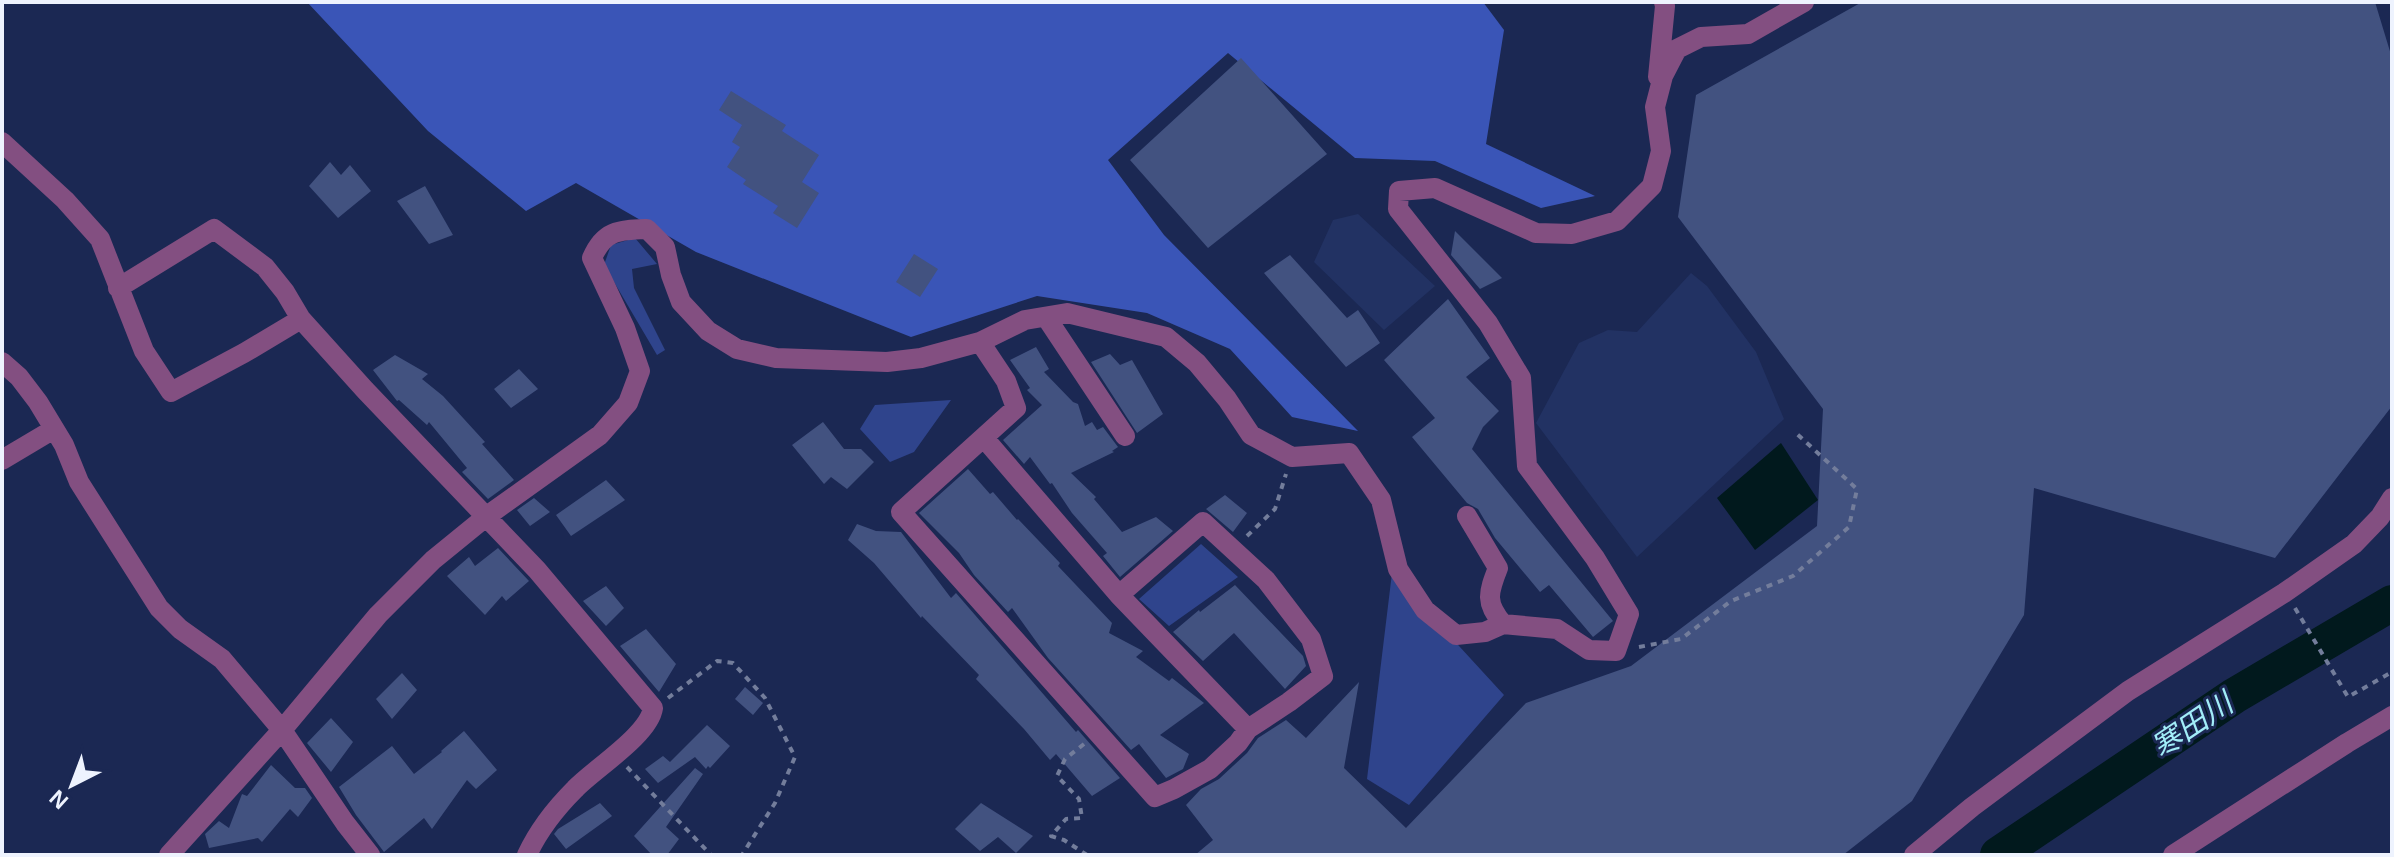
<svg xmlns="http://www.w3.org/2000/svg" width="2394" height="857" font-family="Arial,'Noto Sans JP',sans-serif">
<rect width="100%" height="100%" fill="#1b2853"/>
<path fill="#223263" d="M1358,214L1435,286L1384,330L1314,262L1333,220Z
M1691,273L1707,286L1756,352L1784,419L1637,557L1536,423L1579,343L1608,330L1637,332Z"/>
<path fill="#2f448c" d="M635,238L657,264L632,269L634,288L665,350L657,355L604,265L611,245Z
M951,400L914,452L890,462L860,429L875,405Z
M1201,544L1238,577L1169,626L1139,599Z
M1392,573L1504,695L1409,805L1367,779Z"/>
<path fill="#3a55b7" d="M307,2H1483L1504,30L1486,144L1595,196L1541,208L1435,161L1355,158L1228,53L1108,160L1164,235L1358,431L1292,417L1230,349L1147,313L1037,296L911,337L696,252L576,183L526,211L428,131Z"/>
<path fill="#01191d" d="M1781,443L1818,500L1755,550L1717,498Z"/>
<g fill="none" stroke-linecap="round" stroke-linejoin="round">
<path stroke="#01191d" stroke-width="36" d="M1998,855L2234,696L2392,603"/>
</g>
<path fill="#425280" d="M1862,2H2375L2392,58V406L2275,558L2034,488L2024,615L1912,801L1843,855H1195L1213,840L1186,805L1201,789L1219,779L1247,753L1258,738L1286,720L1306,738L1359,682L1344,768L1406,828L1526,703L1631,666L1817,526L1823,409L1678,217L1696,95Z
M1241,58L1327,154L1208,248L1130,160Z
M731,91L786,125L782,131L819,155L802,182L819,193L797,228L773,213L778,206L743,184L746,180L727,167L740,147L732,142L742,125L719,110Z
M330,162L341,175L350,165L371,191L338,218L309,186Z
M425,186L453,235L429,244L397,201Z
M1455,231L1502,278L1480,289L1451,255Z
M914,254L938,269L920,297L896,282Z
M1290,255L1347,318L1358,310L1380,343L1346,367L1264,273Z
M1448,299L1490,358L1466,377L1499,411L1483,427L1472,449L1613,621L1593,637L1549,585L1540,592L1495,538L1478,509L1467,503L1412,437L1435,418L1384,360Z
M1036,347L1049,369L1044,372L1073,402L1078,404L1085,426L1092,422L1097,430L1103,427L1118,447L1112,451L1114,452L1071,473L1096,497L1094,499L1122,532L1156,517L1173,531L1120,577L1103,556L1107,553L1072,513L1052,483L1050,484L1030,457L1024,464L1003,440L1042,405L1027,390L1030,388L1010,360Z
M1110,354L1120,365L1132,360L1163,414L1137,433L1091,362Z
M395,355L428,374L422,379L443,396L485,442L482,444L514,480L488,499L462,472L467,468L429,422L427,425L399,400L397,401L373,370Z
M519,369L538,389L511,408L494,389Z
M823,422L844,449H861L874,462L847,489L831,477L824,484L792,445Z
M968,469L990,494L993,492L1017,520L1018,519L1060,563L1058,566L1112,623L1109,633L1143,651L1136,657L1169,681L1172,678L1204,703L1160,735L1189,754L1183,769L1166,778L1139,744L1131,750L1048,658L1012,608L1008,612L974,575L959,553L919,513Z
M606,480L625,500L571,536L556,515Z
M1225,495L1247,513L1233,532L1206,509Z
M534,498L550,512L530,526L517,510Z
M857,524L876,531L901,532L951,598L956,593L1076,732L1078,730L1120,778L1092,796L1056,754L1050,760L1024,729L976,679L979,675L922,616L921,618L874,563L848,540Z
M498,548L529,581L506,601L502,596L485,615L447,576L469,557L475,566Z
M1235,585L1303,656L1306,666L1285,689L1234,633L1203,661L1173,632L1199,610L1200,612Z
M606,586L624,608L606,626L583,601Z
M646,629L676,664L659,692L620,646Z
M402,673L417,690L392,719L376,699Z
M745,687L763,703L753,715L735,699Z
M331,718L353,742L331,772L307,743Z
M707,725L730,746L710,768L708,766L706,769L695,757L658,783L645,769L663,756L670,762Z
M464,731L497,770L476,789L467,780L432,829L424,818L384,852L356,815L339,787L392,746L414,774L442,752L441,751Z
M271,765L295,788H305L312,798L298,817L290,809L262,842L258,838L209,848L205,834L219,821L229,828L242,794L247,796Z
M695,768L703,774L666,827L679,839L667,855H652L634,836Z
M600,803L612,816L566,849L554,834L558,829Z
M981,803L1033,836L1016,853L998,837L980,851L955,829Z"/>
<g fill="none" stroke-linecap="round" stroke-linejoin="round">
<path stroke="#737d9b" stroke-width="4" stroke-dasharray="6 6" stroke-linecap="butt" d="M1247,536L1275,509L1286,474
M2295,608L2348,697L2392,672
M1639,647L1681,639L1731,601L1793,576L1849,527L1857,489L1796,433
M668,698L717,661L733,663L765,698L795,757L775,803L742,855
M1084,744L1065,759L1057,776L1079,799L1082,818L1066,819L1051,836L1064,840L1087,855
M627,767L711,855"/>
<path stroke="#834f81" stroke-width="20" d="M1658,77L1665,6L1664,2
M2,142L65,200L100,239L144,351L171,392L244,353L301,319L365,390L537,570L653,708C649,735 594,769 575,789C555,809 539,829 527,855
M118,288L214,229L265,267L285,292L301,319
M1046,317L1125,436
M980,342L1006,381L1016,408L901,512L1155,797L1174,789L1210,769L1238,743L1248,729L1289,702L1323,676L1311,639L1266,580L1203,522L1119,595
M2,362L19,377L38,402L64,445L79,482L159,608L180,629L222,659L282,730L345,823L370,855
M984,438L1119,595L1248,729
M2,460L54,429
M1467,516L1498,568C1488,593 1485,603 1503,624
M169,855L282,730L378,615L433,560L487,516L600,435L628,403L640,371L625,328L592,258C604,230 619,230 647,229L665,247L671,275L681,302L708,331L737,349L776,358L887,362L921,358L980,342L1025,320L1067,313L1166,337L1197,363L1227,399L1251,435L1292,457L1349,453L1381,500L1398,569L1425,610L1456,635L1485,632L1503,624L1557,629L1589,650L1616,651L1629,614L1595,558L1527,466L1521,378L1488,323L1398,209L1399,191L1435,188L1536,233L1572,234L1617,221L1652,186L1661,151L1655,107L1663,76L1677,49L1701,37L1748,34L1804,2
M1914,855L1972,807L2128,691L2284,593L2354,544L2380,517L2392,498
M2173,855L2347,743L2392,716"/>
</g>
<g text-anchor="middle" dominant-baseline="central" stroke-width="6" stroke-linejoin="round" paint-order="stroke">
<g font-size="30" font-style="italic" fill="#a2edf8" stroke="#1b2853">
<text transform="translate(2192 725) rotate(-34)">寒田川</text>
</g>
</g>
<rect width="2394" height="857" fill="none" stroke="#eef3fe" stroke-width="8"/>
<g transform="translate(72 785) rotate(222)" stroke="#1b2853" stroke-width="6" paint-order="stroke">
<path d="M0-6L14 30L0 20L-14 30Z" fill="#eef3fe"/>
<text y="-12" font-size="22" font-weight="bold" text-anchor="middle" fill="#eef3fe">N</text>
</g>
</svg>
